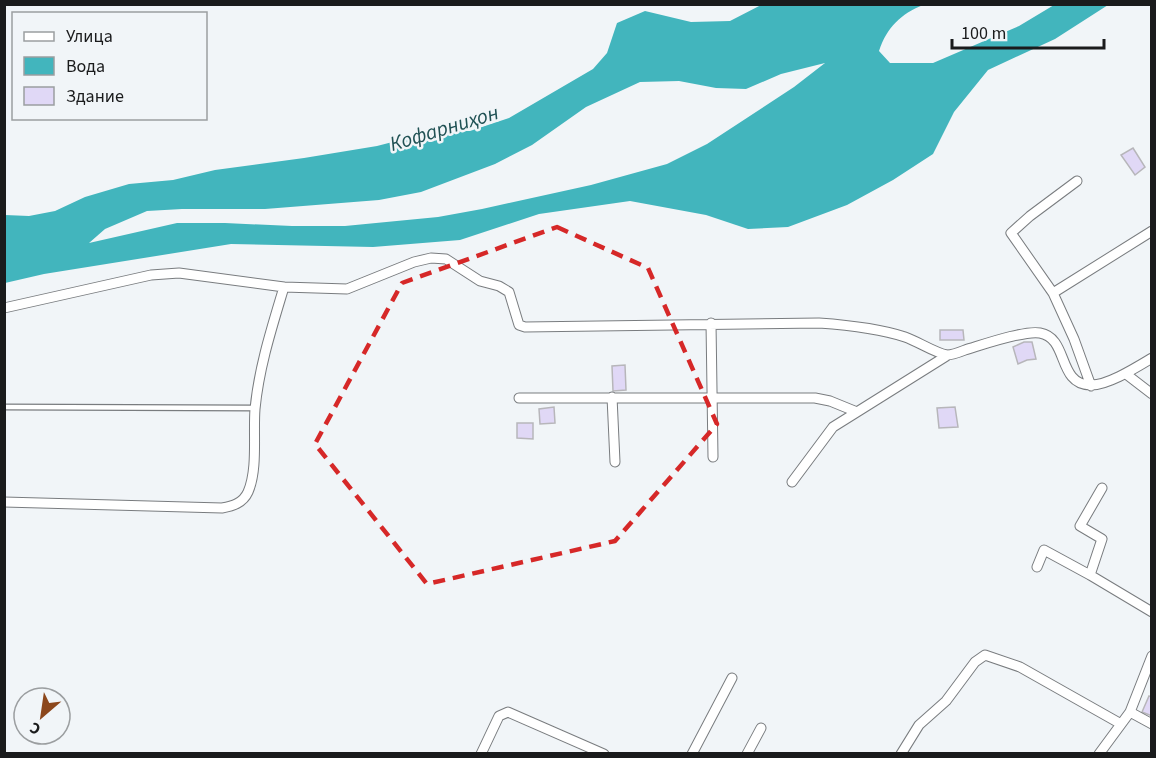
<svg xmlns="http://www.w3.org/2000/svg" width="1156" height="758" font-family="'Source Sans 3',sans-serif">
<rect width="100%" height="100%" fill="#f1f5f8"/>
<path fill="#42b5bd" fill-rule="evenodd" d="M763,4L923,5C901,14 887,27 879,51L890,63H933L1019,26L1054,5H1108L1055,39L988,70L954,112L933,154L893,180L847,205L788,227L748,229L706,215L630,201L539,214L460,240L373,247L231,244L44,274L5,283V215L29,216L55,211L85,197L129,184L173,180L215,170L304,158L377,146L435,131H470L509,118L593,69L607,53L617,23L645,11L691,22L730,21ZM825,63L794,87L707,144L667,164L591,185L482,209L438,217L345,226H292L225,223H177L89,243L105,229L147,211L182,209H265L379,200L421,192L495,164L532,145L586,107L640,82L679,81L716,88L746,89L781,74Z"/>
<path fill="#e0d8f6" stroke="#b7b6ba" stroke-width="1.5" d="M1133,148L1145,167L1135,175L1121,155Z
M940,330H963L964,340H940Z
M1024,342H1032L1036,359L1027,360L1018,364L1013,347Z
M625,365L626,390L613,391L612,366Z
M554,407L555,423L540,424L539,409Z
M955,407L958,427L939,428L937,408Z
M517,423H533V439L517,438Z
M1149,696L1152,697V716L1142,712Z"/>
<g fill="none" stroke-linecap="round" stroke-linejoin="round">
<defs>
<path id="lane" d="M4,407L255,408"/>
<path id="street" d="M1077,181L1030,216L1011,233L1053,293L1074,339L1091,386
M1053,293L1152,231
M4,308L151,275L179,273L284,287
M711,323L713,457
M1126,374L1152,394
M612,397L615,462
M519,398H815L830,401L857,412L948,355
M792,482L833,427L857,412
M1102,488L1080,526L1102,539L1090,575L1152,612
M4,502L222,508C233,506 243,503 248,492C258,469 253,434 255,409C259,367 272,327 284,287L347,289L414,262L431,258L446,259L480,281L499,286L509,292L519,325L525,327L819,323C847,325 878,328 905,337C917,341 935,353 947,355C952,355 960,352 965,350C982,345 1024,330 1040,333C1069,338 1057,384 1090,385C1107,386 1137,367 1152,358
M1037,567L1044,550L1090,575
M1130,712L1152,724
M481,754L499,716L508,712L604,754
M692,754L732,678
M747,754L761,728
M901,754L919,725L946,701L975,662L985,655L1020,667L1121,724
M1099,754L1130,712L1152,656"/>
</defs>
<use href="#lane" stroke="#797c7f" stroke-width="7"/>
<use href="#street" stroke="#797c7f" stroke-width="11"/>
<use href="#lane" stroke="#fff" stroke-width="4.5"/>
<use href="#street" stroke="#fff" stroke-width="9"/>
</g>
<path fill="none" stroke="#d62828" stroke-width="4.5" stroke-dasharray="12 8" stroke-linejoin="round" d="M557,227L648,268L717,424L615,541L427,584L315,444L402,283Z"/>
<g text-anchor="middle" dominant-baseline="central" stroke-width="5" stroke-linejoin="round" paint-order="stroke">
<g font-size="21" font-style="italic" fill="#205154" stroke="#f1f5f8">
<text transform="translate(444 128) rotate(-17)">Кофарниҳон</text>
</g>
</g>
<rect width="1156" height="758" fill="none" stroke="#1a1b1c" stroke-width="12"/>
<rect x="12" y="12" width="195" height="108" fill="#f1f5f8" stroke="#9b9ea0" stroke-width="1.5"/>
<rect x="24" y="32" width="30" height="9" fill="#ffffff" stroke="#9b9ea0" stroke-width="1.5"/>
<text x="66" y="42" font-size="18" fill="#1a1b1c">Улица</text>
<rect x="24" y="57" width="30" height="18" fill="#42b5bd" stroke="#9b9ea0" stroke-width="1.5"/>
<text x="66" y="72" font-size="18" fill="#1a1b1c">Вода</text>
<rect x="24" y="87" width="30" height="18" fill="#e0d8f6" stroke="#9b9ea0" stroke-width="1.5"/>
<text x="66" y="102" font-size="18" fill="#1a1b1c">Здание</text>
<g transform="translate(42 716) rotate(209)"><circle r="28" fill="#f1f5f8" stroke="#9b9ea0" stroke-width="1.5"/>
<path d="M0-4.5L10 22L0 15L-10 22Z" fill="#8c471c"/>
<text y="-9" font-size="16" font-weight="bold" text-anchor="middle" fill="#1a1b1c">С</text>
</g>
<path d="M952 39v9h152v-9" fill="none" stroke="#1a1b1c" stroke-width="3"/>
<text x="961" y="39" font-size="18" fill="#1a1b1c" stroke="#f1f5f8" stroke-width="4.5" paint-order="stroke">100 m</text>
</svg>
